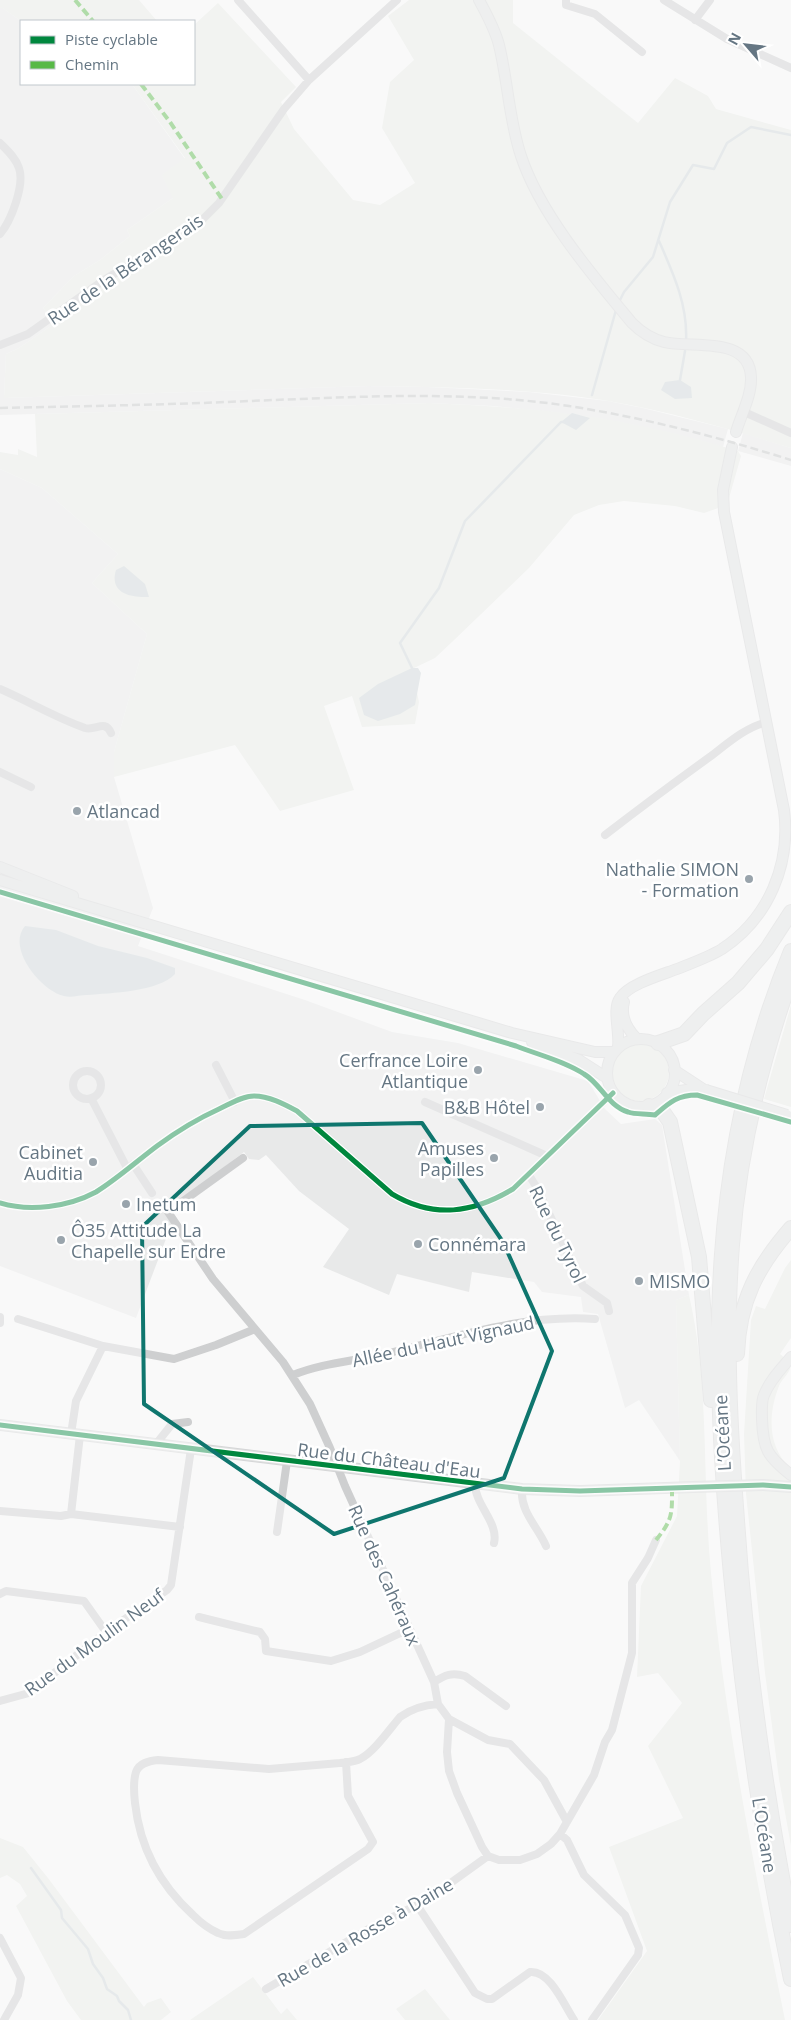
<svg xmlns="http://www.w3.org/2000/svg" width="791" height="2020" font-family="'Open Sans',sans-serif">
<rect width="100%" height="100%" fill="#f9f9f9"/>
<path fill="#e8e9e9" d="M0,6L21,21V84H132L185,159L173,198L127,230L130,236L100,260L74,276L43,308L55,323L19,348L6,354L4,398L368,386L428,387L529,392L608,401L643,408L728,429L723,447L637,426L577,415L493,406L429,403L0,415Z
M743,433L791,448V466L738,451Z
M0,469L42,488L118,554L92,583L147,634L114,752V777L153,908L138,946L305,1000L392,1032L458,1043L588,1081L605,1109L621,1124L655,1119L662,1125L689,1295L676,1300L680,1461L639,1400L625,1408L598,1314L583,1312L581,1297L542,1292L534,1282L472,1272L469,1292L397,1274L389,1295L323,1267L349,1229L299,1191L266,1155L259,1160L249,1159L244,1152L164,1213L172,1223L136,1318L0,1266Z"/>
<path fill="#e8ebe6" d="M0,0H139L157,21H21L1,7L0,8Z
M409,0H513V23L638,123L675,78L708,96L716,109L791,130V448C722,427 652,406 581,397C510,388 439,387 368,386L4,398L6,354L19,348L55,323L43,308L74,276L100,260L130,236L127,230L173,198L162,175L185,158L132,84H194V25L218,3L296,87L281,102L294,129L353,200L380,205L415,183L382,128L390,82L414,60L388,16Z
M429,403C471,405 513,407 555,412C617,419 679,433 738,451L741,456L727,505L704,513L675,506L624,501L599,505L574,515L529,568L452,642L435,658L412,669L419,702L415,724L362,727L352,696L324,706L354,790L280,811L235,745L114,777V752L147,634L92,583L118,554L42,488L0,469V452L18,455V449L37,457L35,414Z
M791,1005V1107L764,1099Z
M611 1072a29 29 0 1 1 58 0a29 29 0 1 1-58 0Z
M791,1260V1338L780,1354L791,1363C791,1373 783,1377 779,1386C768,1414 767,1447 791,1469V1846L779,1779L765,1673L746,1494L744,1434L751,1320L756,1306L765,1309L785,1268Z
M689,1295C710,1386 702,1480 711,1573C725,1723 755,1872 785,2020H598L647,1951L609,1847L683,1818L648,1746L682,1703L658,1673L637,1677L641,1586L677,1516L680,1461L676,1300Z
M0,1838L23,1847L48,1878L144,2007L147,2003L161,1998L171,2012L161,2020H81L67,2001L16,1906L27,1896L20,1884L7,1875L0,1878Z
M253,1977L281,2014L287,2008L297,2020H190Z
M425,1989L450,2020H405L396,2009Z"/>
<path fill="#ced6d9" d="M680,380L691,387L692,398L675,399L661,390L665,382Z
M572,413L590,418L576,430L561,422Z
M124,566L145,584L149,597C130,598 109,593 116,570Z
M412,668H418L421,673L415,705L400,714L378,721L364,715L359,698L378,684Z
M25,926L56,930L98,946L147,958L175,968V974C158,992 111,993 87,995C80,995 71,998 64,996C41,991 6,948 25,926Z"/>
<g fill="none" stroke-linecap="round" stroke-linejoin="round">
<path stroke="#ced6d9" stroke-width="2.5" d="M659,241C673,273 688,305 686,341
M619,302L624,292L653,257L670,202L693,165L714,169L727,143L751,127L791,135
M680,380L685,351
M592,395L616,310
M412,668L400,643L439,588L465,521L561,422H564
M31,1868L61,1910L62,1918L88,1949L93,1964L103,1978L107,1989L117,1996L119,2001L128,2010L131,2020"/>
<defs>
<path id="secondary" d="M479,0C487,15 495,29 499,45C508,82 509,120 521,156C540,214 593,276 632,323C641,332 652,339 664,342C692,349 749,335 751,377C752,395 741,415 736,432
M0,867L73,896
M0,880L512,1033L595,1052H614
M624,1002C620,1017 627,1029 637,1039
M607 1073a34 34 0 1 1 68 0a34 34 0 1 1-68 0Z
M532,1042L579,1060L607,1078
M618,1047C620,1032 612,1009 620,998C629,984 661,975 677,969C692,963 709,957 722,949C769,918 791,864 784,810L724,512L723,490L732,447
M674,1070L703,1089
M667,1093L686,1090H706
M791,1357C781,1369 770,1380 764,1395C761,1402 762,1411 762,1419C763,1449 767,1456 791,1475
M0,1425L522,1489L580,1491L693,1487
M763,1485L791,1487"/>
<path id="highway" d="M791,951C706,1157 711,1358 731,1575C744,1711 763,1846 791,1979
M791,978C760,1065 739,1154 732,1245C725,1337 730,1428 737,1520C746,1656 765,1791 791,1925
M658,1043L684,1034L703,1014L738,983L767,949L791,912
M649,1106L661,1109L670,1122L699,1257L711,1400
M737,1354C739,1301 757,1267 791,1228"/>
</defs>
<use href="#secondary" stroke="#d5d6d7" stroke-width="12"/>
<use href="#highway" stroke="#d5d6d6" stroke-width="16"/>
<path stroke="#cecfd0" stroke-width="8" d="M238,0L309,80
M566,0V5L595,14L642,52
M664,0L727,39L791,68
M695,20L710,0
M0,143C7,150 16,158 19,168C25,185 11,221 0,234
M0,345L28,334L104,280L199,223L219,203L284,109L309,80L397,0
M742,411L791,433
M0,689C28,701 56,718 85,728C96,731 105,719 111,733
M0,772L31,787
M605,835C640,808 675,782 711,756C728,743 746,727 767,722
M216,1065L235,1102
M73 1085a14 14 0 1 1 28 0a14 14 0 1 1-28 0Z
M91,1098L127,1168
M425,1102L547,1156
M133,1164L152,1193
M529,1175L537,1188L583,1286L607,1303L609,1311
M0,1203C30,1212 68,1207 96,1192C117,1179 137,1161 157,1146C176,1132 197,1119 219,1109C230,1104 242,1096 254,1096C269,1096 284,1104 297,1111L392,1194C434,1219 473,1213 513,1189L613,1093
M164,1206L213,1279L283,1362L310,1404L330,1448L345,1486L434,1682L438,1704L449,1719L447,1752L449,1771L457,1793L482,1847L488,1856L499,1860H520L537,1854L551,1844L560,1834L594,1775L605,1742L612,1730L632,1653V1583L648,1558L656,1540
M168,1212L243,1158
M0,1317V1323
M18,1319L103,1346L174,1359L216,1345L255,1329
M293,1375C322,1363 355,1361 385,1354C455,1337 523,1314 595,1319
M71,1434L76,1401L103,1346
M156,1444L172,1424L188,1422
M475,1484C475,1505 499,1523 494,1543
M522,1489C520,1512 538,1527 546,1546
M0,1511L61,1516L71,1514L180,1527
M71,1514L80,1435
M277,1532L287,1461
M0,1594L6,1591L84,1601L106,1632
M199,1617L260,1632L265,1639L266,1651L331,1661L360,1652L409,1629
M434,1682C445,1675 452,1672 465,1676L506,1706
M0,1701L29,1693L106,1632L167,1590L171,1585L191,1449
M449,1719L488,1740L510,1744L544,1780L567,1822
M346,1762L348,1796L373,1842L368,1849L244,1934C235,1935 226,1937 218,1933C209,1929 200,1922 193,1915C160,1885 140,1848 135,1803C134,1794 133,1781 136,1772C139,1763 149,1761 158,1760L269,1769L340,1763C347,1762 355,1762 360,1759C374,1752 389,1730 400,1717C411,1709 424,1705 438,1704
M560,1834L567,1840L584,1875L625,1915L639,1948L638,1955L592,2020
M417,1905L475,1993L487,1999H492L530,1972C550,1970 564,2005 574,2020
M0,1938L21,1978L18,1995L4,2020
M266,1989L372,1927L427,1900L488,1856"/>
<use href="#secondary" stroke="#e1e2e2" stroke-width="10"/>
<use href="#highway" stroke="#e1e2e2" stroke-width="14"/>
<path stroke="#c3c5c6" stroke-width="2.5" stroke-dasharray="8 4" stroke-linecap="butt" d="M0,408C83,406 166,405 249,401C355,397 463,390 569,406C645,418 718,437 791,460"/>
<defs>
<path id="secondary-bridge" d="M706,1090L787,1115
M693,1487L763,1485"/>
</defs>
<use href="#secondary-bridge" stroke="#d5d6d7" stroke-width="12" stroke-linecap="butt"/>
<use href="#secondary-bridge" stroke="#e1e2e2" stroke-width="10"/>
<path stroke="#58b947" stroke-width="4" stroke-dasharray="8 4" stroke-linecap="butt" d="M75,0L93,21
M141,84L170,122L222,199
M656,1540C673,1519 672,1514 672,1488"/>
<defs>
<path id="cycleway" d="M0,892L516,1046C539,1055 564,1061 584,1074C601,1084 608,1106 628,1112C636,1115 646,1113 655,1115C669,1103 677,1095 697,1095L791,1122
M0,1203C30,1212 68,1207 96,1192C117,1179 137,1161 157,1146C176,1132 197,1119 219,1109C230,1104 242,1096 254,1096C269,1096 284,1104 297,1111L392,1194C434,1219 473,1213 513,1189L613,1093
M0,1425L522,1489L580,1491L763,1485L791,1487"/>
</defs>
<use href="#cycleway" stroke="#fff" stroke-width="8"/>
<use href="#cycleway" stroke="#00873e" stroke-width="5"/>
</g>
<path d="M0 0H791V2020H0ZM422,1123L503,1242L552,1351L504,1478L334,1534L144,1404L142,1227L250,1126Z" fill="#f9f9f9" fill-opacity=".55" fill-rule="evenodd"/>
<path fill="none" stroke="#0f766e" stroke-width="4" stroke-linejoin="round" d="M422,1123L503,1242L552,1351L504,1478L334,1534L144,1404L142,1227L250,1126Z"/>
<g fill="#99a4ac" stroke="#fff" stroke-width="2">
<circle cx="77" cy="811" r="5"/>
<circle cx="749" cy="879" r="5"/>
<circle cx="478" cy="1070" r="5"/>
<circle cx="540" cy="1107" r="5"/>
<circle cx="494" cy="1158" r="5"/>
<circle cx="93" cy="1162" r="5"/>
<circle cx="126" cy="1204" r="5"/>
<circle cx="61" cy="1240" r="5"/>
<circle cx="418" cy="1244" r="5"/>
<circle cx="639" cy="1281" r="5"/>
</g>
<g text-anchor="middle" dominant-baseline="central" stroke-width="5" stroke-linejoin="round" paint-order="stroke">
<g font-size="18" fill="#657683" stroke="#fff">
<text transform="translate(125 269) rotate(-34)">Rue de la Bérangerais</text>
<text transform="translate(558 1234) rotate(64)">Rue du Tyrol</text>
<text transform="translate(443 1341) rotate(-12)">Allée du Haut Vignaud</text>
<text transform="translate(722 1433) rotate(-93)">L’Océane</text>
<text transform="translate(389 1460) rotate(7)">Rue du Château d'Eau</text>
<text transform="translate(385 1575) rotate(66)">Rue des Cahéraux</text>
<text transform="translate(94 1642) rotate(-36)">Rue du Moulin Neuf</text>
<text transform="translate(765 1835) rotate(81)">L’Océane</text>
<text transform="translate(365 1932) rotate(-30)">Rue de la Rosse à Daine</text>
</g>
<g font-size="18" fill="#657683" stroke="#fff" text-anchor="start">
<text x="87" y="811">Atlancad</text>
<text x="739" y="869" text-anchor="end">Nathalie SIMON<tspan x="739" dy="21">- Formation</tspan></text>
<text x="468" y="1060" text-anchor="end">Cerfrance Loire<tspan x="468" dy="21">Atlantique</tspan></text>
<text x="530" y="1107" text-anchor="end">B&amp;B Hôtel</text>
<text x="484" y="1148" text-anchor="end">Amuses<tspan x="484" dy="21">Papilles</tspan></text>
<text x="83" y="1152" text-anchor="end">Cabinet<tspan x="83" dy="21">Auditia</tspan></text>
<text x="136" y="1204">Inetum</text>
<text x="71" y="1230">Ô35 Attitude La<tspan x="71" dy="21">Chapelle sur Erdre</tspan></text>
<text x="428" y="1244">Connémara</text>
<text x="649" y="1281">MISMO</text>
</g>
</g>
<rect x="20" y="20" width="175" height="65" fill="#ffffff" stroke="#c1c8cd"/>
<rect x="30" y="36" width="25" height="8" fill="#00873e" stroke="#c1c8cd"/>
<text x="65" y="45" font-size="15" fill="#657683">Piste cyclable</text>
<rect x="30" y="61" width="25" height="8" fill="#58b947" stroke="#c1c8cd"/>
<text x="65" y="70" font-size="15" fill="#657683">Chemin</text>
<g transform="translate(746 45) rotate(298)" stroke="#ffffff" stroke-width="4" paint-order="stroke">
<path d="M0-4L9 19L0 12L-9 19Z" fill="#657683"/>
<text y="-8" font-size="14" font-weight="bold" text-anchor="middle" fill="#657683">N</text>
</g>
</svg>
